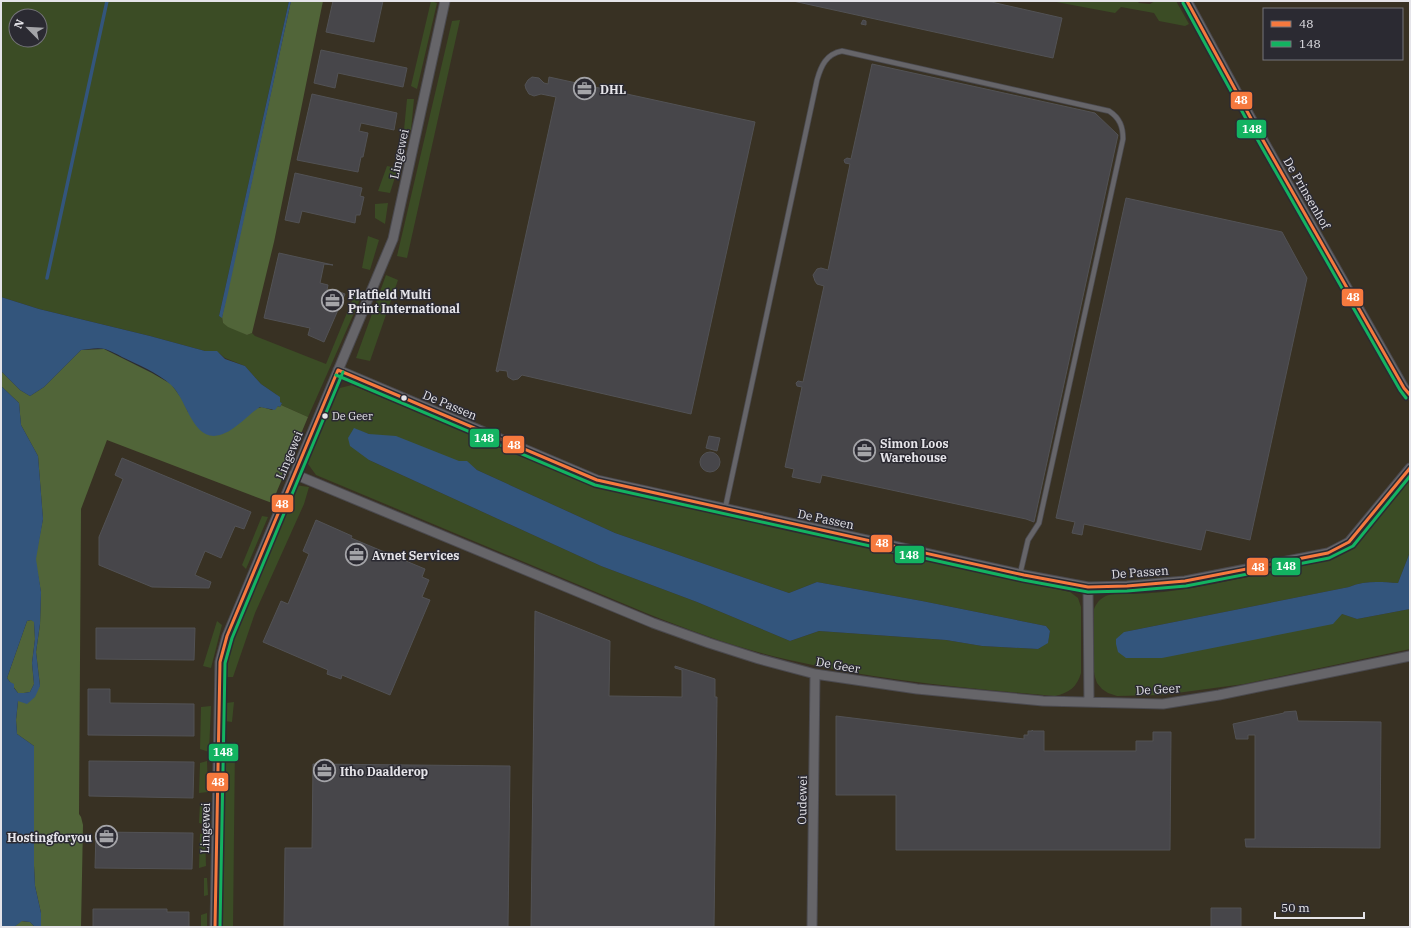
<svg xmlns="http://www.w3.org/2000/svg" width="1411" height="928" font-family="'IBM Plex Serif',serif">
<rect width="100%" height="100%" fill="#2c2c30"/>
<path fill="#383123" fill-rule="evenodd" d="M290,1H1410V927H60V509L89,433L204,370ZM1264,9H1402V59H1264Z"/>
<path fill="#3b4c25" fill-rule="evenodd" d="M1,1H289L219,316L222,317L223,323L247,335L252,333L255,336L326,364L356,291L362,295L308,417L281,405L282,403L280,402L277,395L261,384L245,366L225,358L219,353L212,351H205L150,336L39,309L1,297ZM16,16H40V40H16Z
M431,1L437,3L417,89L411,86Z
M1051,1H1137L1139,3L1150,4L1155,1H1176L1189,24L1185,26L1159,21L1154,13L1121,7L1115,13Z
M460,20L407,258L397,256L452,21Z
M407,99H414L411,130H404Z
M387,166L398,168L390,193L378,191Z
M388,203L385,224L375,218V204Z
M368,236L379,240L370,270L362,268Z
M386,275L398,280L370,361L356,358Z
M352,385L596,486L1070,592L1078,598L1081,607V673C1077,687 1069,693 1055,696C965,688 874,680 785,659C737,648 691,631 646,613L316,475L308,464V451L333,394L340,388ZM354,429L369,434L459,462H467L477,470L615,533L789,593L817,582L922,601L1046,626L1050,631L1048,642L1038,649L982,646L946,640L819,631L790,641L697,602L601,566L369,460Z
M1410,477V552L1398,583C1381,582 1365,580 1349,587L1124,632L1342,614L1357,619L1410,609V649L1244,684L1162,695L1117,696L1108,693L1102,689L1097,683L1095,677L1094,672V609C1102,591 1116,594 1133,594C1174,593 1213,584 1253,576C1281,570 1310,565 1337,557L1352,548Z
M295,485L309,487L304,504L255,613L233,677H225L227,648Z
M262,516L268,517L246,569L242,565Z
M217,621L222,625L211,668L203,666Z
M234,702L232,722L225,721L226,703Z
M211,706L209,752L200,749L201,707Z
M235,742L233,927H222L224,745Z
M207,761L208,792L199,793L200,763Z
M200,804L208,805L206,824L199,823Z
M200,834H205L206,866L199,868Z
M204,878H207L208,895L204,896Z
M207,913V927H201V915Z"/>
<path fill="#516539" d="M291,1H323L274,242L252,333L247,335L228,327L223,323L222,317Z
M104,349L152,373L171,384L182,399L188,412L258,408L262,407L272,410L278,406L280,407L281,405L308,417L272,503L107,440L81,509L79,814L81,817L83,825L81,927H41V913L35,886L34,866V746L17,734L16,720L18,701L40,686L36,652L40,624L41,592L35,559L43,519L42,507L38,456L21,425L19,403L1,386V371L20,390L30,396L44,387L81,350Z
M31,620L34,621L35,639L32,663L34,684L30,692L24,693H18L7,678L27,621Z
M21,921L30,922L35,927H14Z"/>
<path fill="#33557c" fill-rule="evenodd" d="M289,1H291L228,293L222,318L219,316Z
M1,297L39,309L150,336L205,351H217L225,359L245,366L261,384L280,397V402L282,403L280,407L278,406L275,410L260,407C246,416 232,435 214,436C191,436 186,397 170,384C158,373 137,364 122,357C117,354 111,351 105,349C98,347 88,349 81,350L44,387L30,396L20,390L1,371Z
M1,386L19,403L21,425L38,456L43,519L36,559L41,592L40,624L36,652L40,686L35,697L27,704L18,701L16,720L17,734L34,746V866L35,886L41,913V927H35L30,922L22,921L14,927H1ZM31,620L34,622L35,639L32,663L34,684L30,692L24,693H18L14,688V684L10,682L7,678L27,621Z
M354,428L369,434L396,436L459,461H467L477,470L615,533L789,593L817,582L922,601L1046,626L1050,631L1048,643L1038,649L982,646L946,640L819,631L790,641L697,602L601,566L369,460L350,446L348,438Z
M1410,552V609L1357,619L1342,614L1333,624L1162,658H1126L1118,652L1116,644V639L1124,632L1349,587C1365,580 1381,582 1398,583Z"/>
<g fill="none" stroke-linecap="round" stroke-linejoin="round">
<path stroke="#33557c" stroke-width="3.5" d="M47,278L107,1"/>
</g>
<path fill="#47464a" stroke="#525255" d="M333,1H383L374,42L326,32Z
M793,1H987L1062,18L1053,58Z
M863,20L866,21V25L861,24Z
M321,50L407,68L403,87L338,73L335,88L314,83Z
M872,64L1095,113L1118,135L1034,522L1026,519L822,475L820,483L792,477L794,469L785,467L802,387L797,386L796,383L798,381L803,382L824,286L817,284L815,281L813,275L817,269L821,268L828,270L850,164L845,163L844,160L847,158L851,159Z
M532,77L539,78L544,83L548,84L549,77L755,122L691,414L522,375L518,379L513,380L508,377L507,371L499,370L498,372L496,371L556,97L541,94L534,96L529,94L526,89L525,85L528,80Z
M312,94L397,113L394,130L361,123L359,131L368,133L363,157H361L358,172L297,160Z
M295,173L362,188L360,196L364,197L360,215H356L355,223L302,211L299,223L285,220Z
M1126,198L1282,232L1307,278L1250,540L1206,530L1201,550L1084,524L1082,535L1072,533L1075,522L1056,518Z
M279,253L333,265L324,264L320,283L328,285L327,290L334,292L335,290L345,294L324,342L308,335L310,328L264,318Z
M709,436L720,438L717,451L706,448Z
M700 462a10 10 0 1 1 20 0a10 10 0 1 1-20 0Z
M122,458L251,512L244,529L235,526L221,558L205,551L195,575L211,582L209,588L152,587L99,565V537L123,479L115,475Z
M316,520L352,536L351,538L425,569L422,577L429,580L422,597L430,600L390,695L342,675L341,679L327,674L328,670L263,642L281,601L288,604L309,554L303,551Z
M535,611L610,641L609,696L682,697V670L675,668V666L715,679V697H717L714,927H531Z
M96,628H195L194,660L96,659Z
M88,689H110V703L194,704V736L88,735Z
M1296,711L1298,721L1381,722L1380,848L1246,847L1245,839H1255V735H1248V739H1236L1233,724L1284,713V712Z
M836,716L1024,739V735H1028V731H1032V730L1033,731H1044V751H1136V741H1153V732H1171L1170,850H896V795H836Z
M89,761L194,762L193,798L89,796Z
M313,764L510,766L508,927H284L285,848H312Z
M96,832L193,833L192,869L95,868Z
M1211,908H1241V927H1211Z
M93,909H167V912H189V927H93Z"/>
<g fill="none" stroke-linecap="round" stroke-linejoin="round">
<defs>
<path id="service" d="M725,509L817,80C821,66 826,54 842,51L1109,111C1120,118 1123,127 1123,139L1039,523L1028,540L1020,574"/>
<path id="minor" d="M1187,1L1260,135L1404,388L1410,395
M338,370L597,480L1024,575L1088,587L1127,586L1185,581L1328,553L1349,542L1410,468
M294,474L653,623L709,643L759,659L815,674L917,689L1043,701L1163,704L1219,695L1410,656
M1088,587L1089,702
M215,927L220,662L227,636L393,239L445,1
M812,927L815,674"/>
</defs>
<use href="#service" stroke="#4b4a4f" stroke-width="6"/>
<use href="#minor" stroke="#4b4a4f" stroke-width="11"/>
<use href="#service" stroke="#666569" stroke-width="4.5"/>
<use href="#minor" stroke="#666569" stroke-width="9"/>
<defs>
<path id="bus-1" d="M1187,1L1260,135L1404,388L1410,395
M338,370L597,480L1024,575L1088,587L1127,586L1185,581L1328,553L1349,542L1410,468
M215,927L220,662L227,636L338,370"/>
<path id="bus-2" d="M1183,3L1256,137L1400,390L1406,398
M336,375L595,485L1023,580L1088,592L1127,591L1186,586L1329,558L1353,546L1410,476
M220,927L225,663L232,638L343,372"/>
</defs>
<use href="#bus-1" stroke="#2b2a32" stroke-width="6"/>
<use href="#bus-2" stroke="#2b2a32" stroke-width="6"/>
<use href="#bus-1" stroke="#f6793e" stroke-width="3"/>
<use href="#bus-2" stroke="#13b361" stroke-width="3"/>
</g>
<defs>
<symbol id="office-ring" viewBox="-11 -11 22 22"><circle r="9.5" fill="#2b2a32" stroke="#a4a4a8" stroke-width="1.5"/><path d="M-6-3h4V-5.5h4V-3h4V5H-6ZM-1-4.5V-3h2v-1.5ZM-6 0V1H6V0Z" fill="#a4a4a8"/></symbol>
</defs>
<g fill-rule="evenodd">
<use href="#office-ring" x="572" y="76" width="25" height="25"/>
<use href="#office-ring" x="320" y="288" width="25" height="25"/>
<use href="#office-ring" x="852" y="438" width="25" height="25"/>
<use href="#office-ring" x="344" y="542" width="25" height="25"/>
<use href="#office-ring" x="312" y="758" width="25" height="25"/>
<use href="#office-ring" x="94" y="824" width="25" height="25"/>
</g>
<g fill="#e5e4e9" stroke="#2b2a32" stroke-width="1.5">
<circle cx="404" cy="398" r="3.5"/>
<circle cx="325" cy="416" r="3.5"/>
</g>
<g text-anchor="middle" dominant-baseline="central" stroke-width="3" stroke-linejoin="round" paint-order="stroke">
<g font-size="11" fill="#e5e4e9" stroke="#2b2a32" text-anchor="start">
<text x="332" y="416">De Geer</text>
</g>
<g font-size="12" font-weight="bold" fill="#e5e4e9" stroke="#2b2a32" text-anchor="start">
<text x="600" y="89">DHL</text>
<text x="348" y="294">Flatfield Multi<tspan x="348" dy="14">Print International</tspan></text>
<text x="880" y="443">Simon Loos<tspan x="880" dy="14">Warehouse</tspan></text>
<text x="372" y="555">Avnet Services</text>
<text x="340" y="771">Itho Daalderop</text>
<text x="92" y="837" text-anchor="end">Hostingforyou</text>
</g>
<g font-size="12" fill="#e5e4e9" stroke="#2b2a32">
<text transform="translate(399 154) rotate(-78)">Lingewei</text>
<text transform="translate(1307 193) rotate(60)">De Prinsenhof</text>
<text transform="translate(450 405) rotate(23)">De Passen</text>
<text transform="translate(289 455) rotate(-67)">Lingewei</text>
<text transform="translate(826 519) rotate(12)">De Passen</text>
<text transform="translate(1140 572) rotate(-4)">De Passen</text>
<text transform="translate(838 665) rotate(10)">De Geer</text>
<text transform="translate(1158 689) rotate(-3)">De Geer</text>
<text transform="translate(802 800) rotate(-89)">Oudewei</text>
<text transform="translate(205 828) rotate(-89)">Lingewei</text>
</g>
</g>
<g stroke="#2b2a32" stroke-width="1.5">
<rect x="1230" y="91" width="23" height="19" rx="4" fill="#f6793e"/>
<rect x="1236" y="119" width="31" height="20" rx="4" fill="#13b361"/>
<rect x="1341" y="288" width="23" height="19" rx="4" fill="#f6793e"/>
<rect x="469" y="428" width="31" height="20" rx="4" fill="#13b361"/>
<rect x="502" y="435" width="23" height="19" rx="4" fill="#f6793e"/>
<rect x="271" y="494" width="23" height="19" rx="4" fill="#f6793e"/>
<rect x="870" y="534" width="23" height="19" rx="4" fill="#f6793e"/>
<rect x="894" y="545" width="31" height="19" rx="4" fill="#13b361"/>
<rect x="1271" y="557" width="30" height="19" rx="4" fill="#13b361"/>
<rect x="1246" y="557" width="23" height="19" rx="4" fill="#f6793e"/>
<rect x="208" y="743" width="31" height="19" rx="4" fill="#13b361"/>
<rect x="206" y="772" width="23" height="20" rx="4" fill="#f6793e"/>
</g>
<g font-size="11" text-anchor="middle" font-weight="bold" fill="#fff">
<text x="1241" y="104">48</text>
<text x="1252" y="133">148</text>
<text x="1353" y="301">48</text>
<text x="484" y="442">148</text>
<text x="514" y="449">48</text>
<text x="282" y="508">48</text>
<text x="882" y="547">48</text>
<text x="909" y="559">148</text>
<text x="1286" y="570">148</text>
<text x="1258" y="571">48</text>
<text x="223" y="756">148</text>
<text x="218" y="786">48</text>
</g>
<rect width="1411" height="928" fill="none" stroke="#e5e4e9" stroke-width="4"/>
<rect x="1263" y="8" width="140" height="52" fill="#2b2a32" stroke="#75747b"/>
<rect x="1271" y="21" width="20" height="6" fill="#f6793e" stroke="#75747b"/>
<text x="1299" y="28" font-size="12" fill="#e5e4e9">48</text>
<rect x="1271" y="41" width="20" height="6" fill="#13b361" stroke="#75747b"/>
<text x="1299" y="48" font-size="12" fill="#e5e4e9">148</text>
<g transform="translate(28 28) rotate(294)"><circle r="19" fill="#2b2a32" stroke="#75747b"/>
<path d="M0-3L7 15L0 10L-7 15Z" fill="#a4a4a8"/>
<text y="-6" font-size="11" font-weight="bold" text-anchor="middle" fill="#e5e4e9">N</text>
</g>
<path d="M1275 912v6h89v-6" fill="none" stroke="#e5e4e9" stroke-width="2"/>
<text x="1281" y="912" font-size="12" fill="#e5e4e9" stroke="#2b2a32" stroke-width="3" paint-order="stroke">50 m</text>
</svg>
